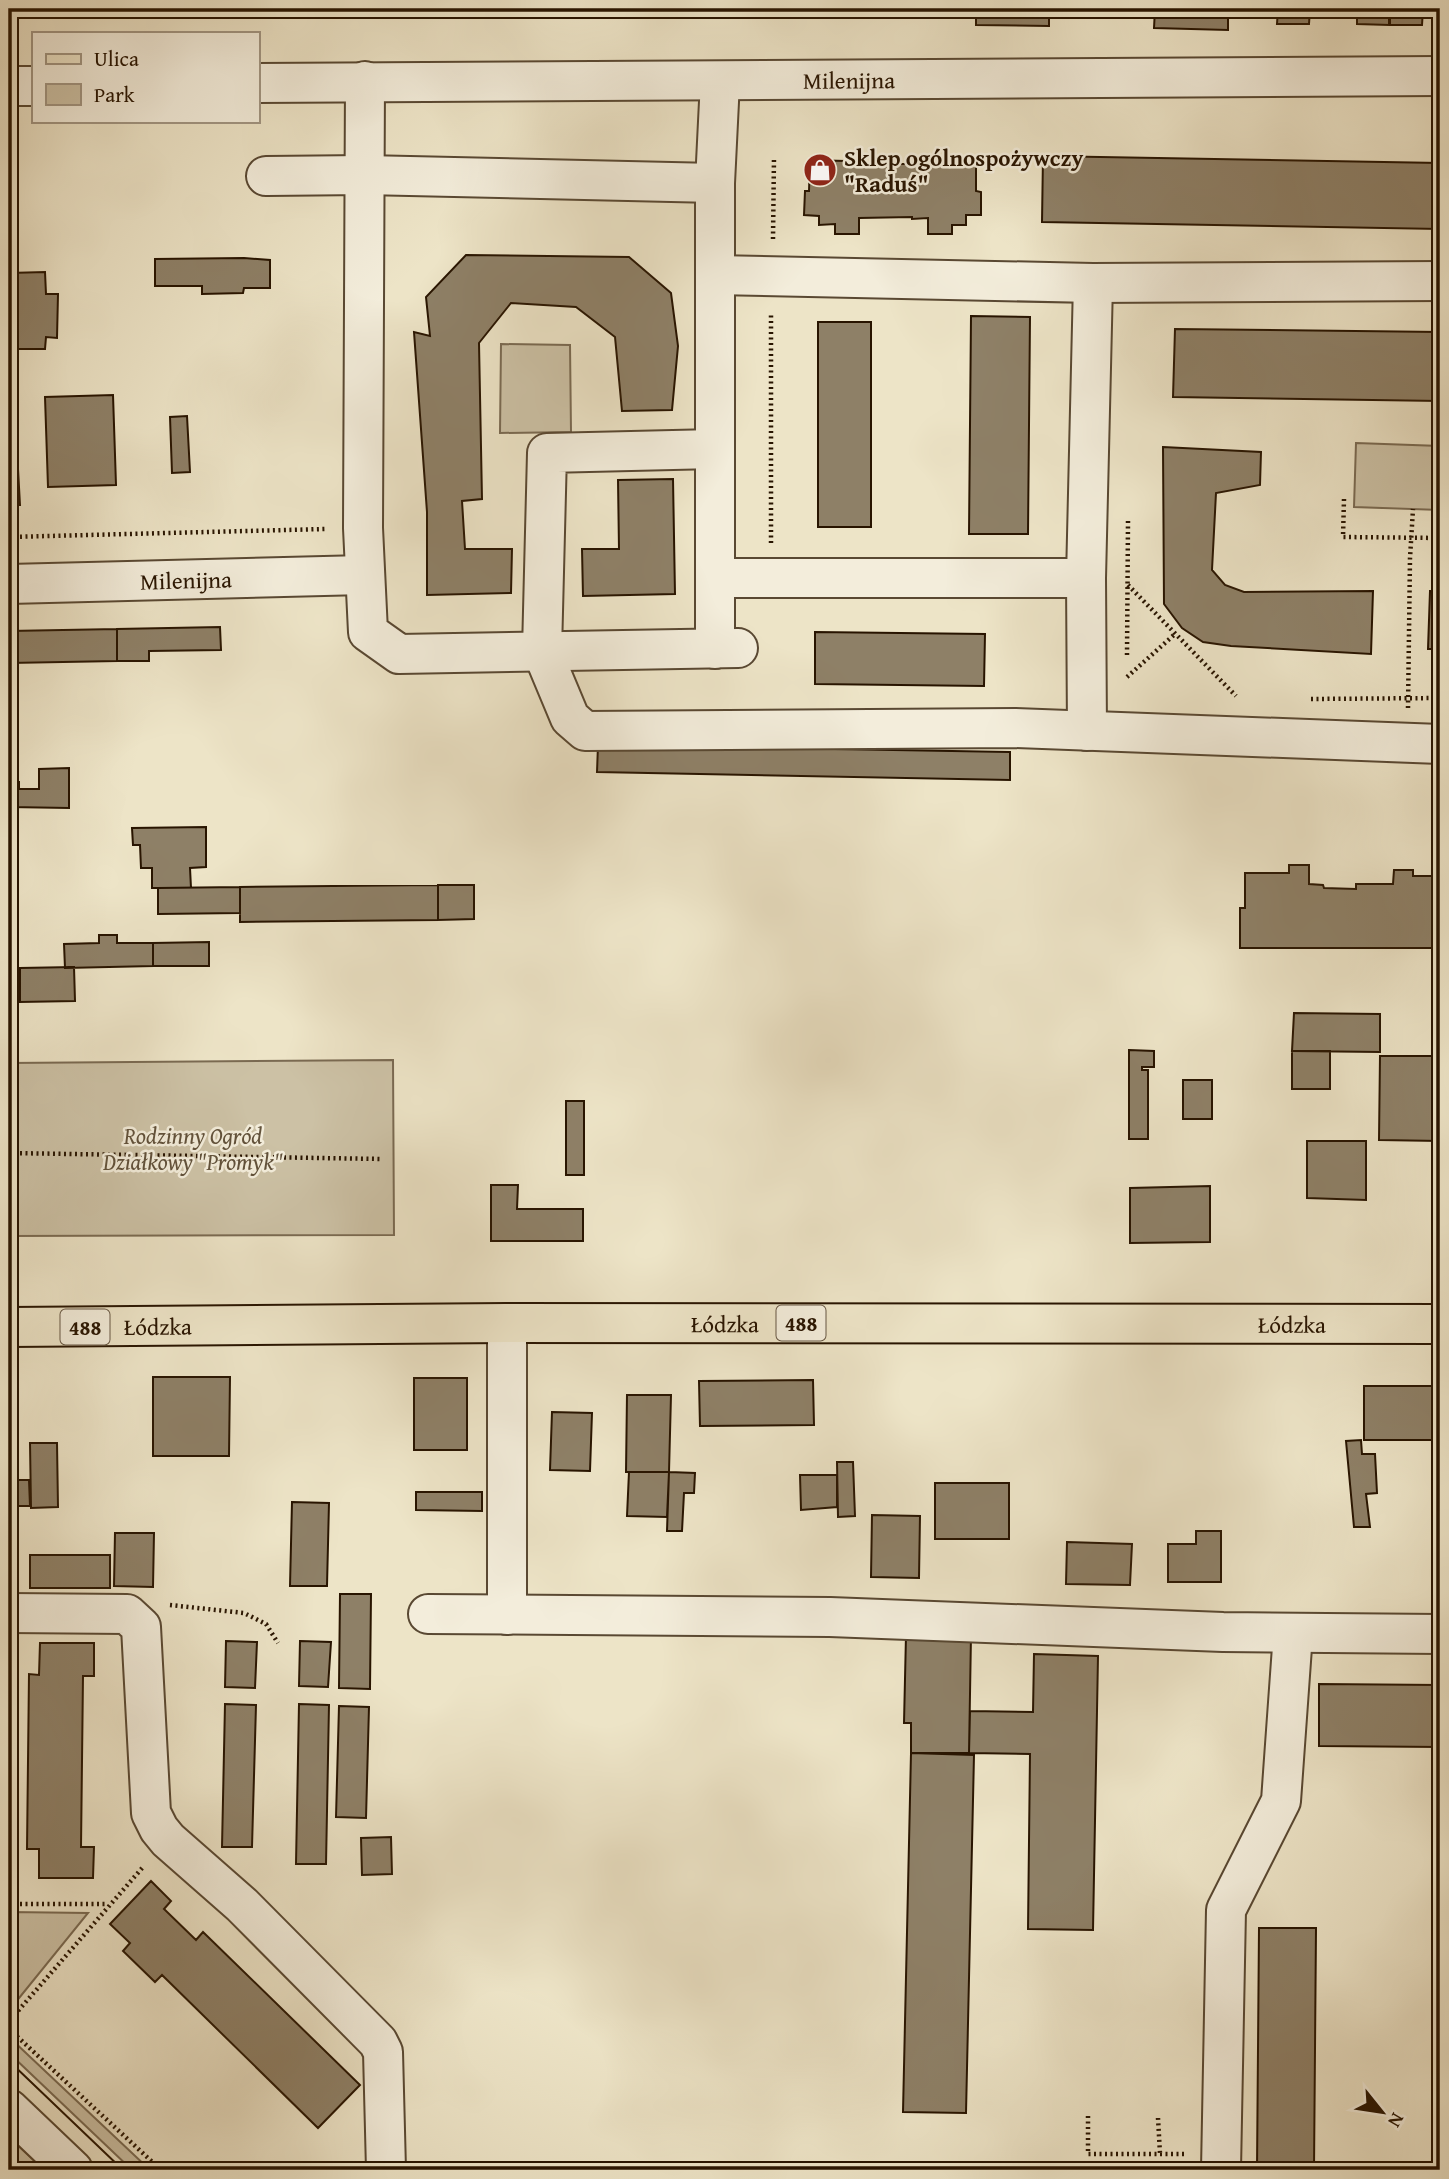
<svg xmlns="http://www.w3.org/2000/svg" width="1449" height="2179" font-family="'Gentium Book Plus',serif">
<rect width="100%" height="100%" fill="#ede4c7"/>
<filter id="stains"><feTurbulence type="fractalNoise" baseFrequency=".00286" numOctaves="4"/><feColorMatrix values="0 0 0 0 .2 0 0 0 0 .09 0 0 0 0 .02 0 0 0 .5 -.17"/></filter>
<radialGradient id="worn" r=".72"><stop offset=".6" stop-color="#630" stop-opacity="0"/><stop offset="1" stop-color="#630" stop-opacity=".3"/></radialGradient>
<path fill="#ccc1a5" stroke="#7a6a52" stroke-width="2" d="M501,344L570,345L571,432L500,433Z
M1356,443L1440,446V510L1354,507Z
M393,1060L394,1235L9,1236V1063Z
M9,1912L88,1913L11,2008L9,2005Z
M9,2037L150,2170H132L9,2053Z
M9,2137L44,2170H19L9,2161Z"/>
<path fill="#8e8067" stroke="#281400" stroke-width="2" d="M826,9H861V13L826,12Z
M861,9H897V14L861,13Z
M897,9H933V15L897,14Z
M976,9H1049V26L976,25Z
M1155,9H1228V30L1154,28Z
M1278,9H1310L1309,24H1277Z
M1357,9H1389V25L1357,24Z
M1390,9H1423L1422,25H1390Z
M1043,156L1440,163V229L1042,222Z
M810,160L845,161V164H941V161H976V191L981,192V215H966V225H952V234H928V218L912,219V217L859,218V234H835V224L819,225V216L804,215L805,191H809Z
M466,255L629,257L671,293L678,346L672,410L622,411L615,337L576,307L511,303L479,343L482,499L462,501L465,549H512L511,593L427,595V512L414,332L430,336L426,297Z
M244,258L270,260V288H244L243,293L202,294V286H155V259Z
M45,272L46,294H58L57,338L46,337L45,349H18V337H9V273Z
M971,316L1030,317L1028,534H969Z
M818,322H871V527H818Z
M1175,329L1440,332V401L1173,397Z
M113,395L116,485L48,487L45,397Z
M187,416L190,472L172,473L170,417Z
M1163,447L1261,452L1260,485L1216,493L1212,570L1225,585L1244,592L1373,591L1371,654L1231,646L1203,642L1182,628L1164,604Z
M18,469L20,505H9V470Z
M673,479L675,594L583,596L582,549H619L618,480Z
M1430,591L1440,592V649H1428Z
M220,627L221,650L149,651V661H117V629Z
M117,629V661L9,663V631Z
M815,632L985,634L984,686L815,684Z
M598,745L1010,752V780L597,772Z
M69,768V808L9,807V782H19V789H39V769Z
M206,827V867L190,868L191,888H152V868H141L140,845H133L132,828Z
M1289,865H1309V884L1323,885L1324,888L1356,889V884H1393L1394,870H1413V876H1440V948H1240V908H1245V873H1289Z
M438,885H474V919L438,920Z
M438,885V920L240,922V887Z
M240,887V913L158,914V888Z
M99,935H117V943H153V966L65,968L64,944L99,943Z
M209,942V966H153V943Z
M74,967L75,1001L20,1002V968Z
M1294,1013L1380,1014V1052L1292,1051Z
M1129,1050L1154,1051V1067H1142V1070H1148V1139H1129Z
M1292,1051H1330V1089H1292Z
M1380,1056H1440V1141L1379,1140Z
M1183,1080H1212V1119H1183Z
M566,1101H584V1175H566Z
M1307,1141H1366V1200L1307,1198Z
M491,1185H518L517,1209H583V1241H491Z
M1210,1186V1242L1130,1243V1188Z
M153,1377H230L229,1456H153Z
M414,1378H467V1450H414Z
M813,1380L814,1425L700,1426L699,1381Z
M1364,1386H1440V1440H1364Z
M627,1395H671L669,1472H626Z
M552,1412L592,1413L590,1471L550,1470Z
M1361,1440L1362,1454H1375L1377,1493L1366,1494L1370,1527H1354L1346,1441Z
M30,1443H57L58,1507L31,1508Z
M837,1462H853L855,1516L838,1517Z
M629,1472H669L667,1517L627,1516Z
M669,1472L695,1473L694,1493H684L682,1531H667Z
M800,1475H837V1507L801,1510Z
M9,1480H29L30,1506H9Z
M935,1483H1009V1539H935Z
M416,1492H482V1511L416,1510Z
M292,1502L329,1503L327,1586H290Z
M872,1515L920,1516L919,1578L871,1577Z
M1196,1531H1221V1582H1168V1544H1196Z
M115,1533H154L153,1587L114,1586Z
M1067,1542L1132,1544L1130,1585L1066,1584Z
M30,1555H110V1588H30Z
M340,1594H371L370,1689L339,1688Z
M906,1635H971L969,1753H911V1723H904Z
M226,1641L257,1642L255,1688L225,1687Z
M300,1641L331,1642L328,1687L299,1686Z
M40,1643H94V1676H83L81,1847H94L93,1878H39V1849H27L29,1674L39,1675Z
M1034,1654L1098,1656L1093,1930L1028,1929L1030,1754L969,1753L970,1711L1033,1712Z
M1319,1684L1440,1685V1747L1319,1746Z
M225,1704L256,1705L252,1847H222Z
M299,1704L329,1705L326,1864H296Z
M339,1706L369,1707L366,1818L336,1817Z
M911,1753L974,1755L966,2113L903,2112Z
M391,1837L392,1874L362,1875L361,1838Z
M151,1881L171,1901L164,1909L196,1940L203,1932L360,2085L318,2128L162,1975L155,1982L123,1951L130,1943L110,1924Z
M1259,1928H1316L1314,2170H1257Z"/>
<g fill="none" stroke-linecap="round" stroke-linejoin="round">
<defs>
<g id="minor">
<path d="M365,81L363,528L368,632L399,654L738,648"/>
<path id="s1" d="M257,83L1440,76"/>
<path d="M9,86H33"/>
<path d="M266,176L365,175L715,183"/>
<path d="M715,275L1093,283L1440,281"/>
<path d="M715,449L547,453L542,651L570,718L585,731L1015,728L1440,744"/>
<path d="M716,578H1086"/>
<path id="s2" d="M9,584L364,575"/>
<path d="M715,649V183L720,81"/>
<path d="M1087,731L1086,578L1093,283"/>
<path d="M507,1323V1615"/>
<path d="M9,1613L127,1614L141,1627L151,1813L159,1829L168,1840L242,1905L378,2042L383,2052L386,2170"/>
<path d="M428,1614L830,1617L1223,1632L1440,1634"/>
<path d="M9,2109L73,2170"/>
<path d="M1221,2170L1226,1910L1281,1801L1293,1633"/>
</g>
<g id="major">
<path id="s3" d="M9,1327L507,1323L1440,1324"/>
</g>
</defs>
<use href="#minor" stroke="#594832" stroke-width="42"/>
<use href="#major" stroke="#281400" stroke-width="42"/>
<path stroke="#281400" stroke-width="4.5" stroke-dasharray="2 3.5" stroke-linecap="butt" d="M773,239L774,157
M1344,499L1343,537L1440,538
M9,537L326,529
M771,543V314
M1128,585L1236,696
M1127,655L1128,521
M1127,677L1175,634
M1311,699L1440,698
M1408,708L1410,558L1413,509
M9,1153L382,1159
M170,1605L244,1613L266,1624L278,1643
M9,1904H108
M11,2019L143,1867
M9,2029L161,2170
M1088,2116V2154H1185
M1158,2118L1160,2154"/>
<use href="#minor" stroke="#f3eddb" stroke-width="38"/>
<use href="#major" stroke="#ede4c7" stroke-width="38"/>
<path stroke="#281400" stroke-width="2" d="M9,2061L123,2170"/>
</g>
<defs>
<symbol id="shop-disc" viewBox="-11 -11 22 22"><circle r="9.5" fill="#8f2418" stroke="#f3eddb"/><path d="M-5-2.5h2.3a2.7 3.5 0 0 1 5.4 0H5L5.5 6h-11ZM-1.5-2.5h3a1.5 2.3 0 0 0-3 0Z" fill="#fff"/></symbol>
</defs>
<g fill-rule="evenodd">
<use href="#shop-disc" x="801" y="151" width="38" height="38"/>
</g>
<g text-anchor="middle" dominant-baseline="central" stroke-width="5" stroke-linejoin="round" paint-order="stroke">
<g fill="#f3eddb" stroke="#655542" stroke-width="2">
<rect x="776.5" y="1305.5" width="49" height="35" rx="5"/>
<rect x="60.5" y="1309.5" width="49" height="35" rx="5"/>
</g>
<g font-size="21" font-weight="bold" fill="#281400">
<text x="801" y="1323">488</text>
<text x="85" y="1327">488</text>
</g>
<g font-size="23" fill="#281400" stroke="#f3eddb">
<text stroke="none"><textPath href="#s1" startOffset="592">Milenijna</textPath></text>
<text stroke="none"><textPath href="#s2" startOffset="177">Milenijna</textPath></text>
<text stroke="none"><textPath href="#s3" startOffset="716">Łódzka</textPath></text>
<text stroke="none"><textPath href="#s3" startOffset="1283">Łódzka</textPath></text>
<text stroke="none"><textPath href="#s3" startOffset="149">Łódzka</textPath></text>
</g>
<g font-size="23" font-weight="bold" fill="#281400" stroke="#f3eddb" text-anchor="start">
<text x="844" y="157">Sklep ogólnospożywczy<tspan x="844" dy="26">"Raduś"</tspan></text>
</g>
<g font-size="23" font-style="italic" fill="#61513a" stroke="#f3eddb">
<text x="193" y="1135">Rodzinny Ogród<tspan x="193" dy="26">Działkowy "Promyk"</tspan></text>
</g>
</g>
<rect width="1449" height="2179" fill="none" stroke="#ede4c7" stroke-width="35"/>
<rect x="10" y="10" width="1428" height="2158" fill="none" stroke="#281400" stroke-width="3.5"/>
<rect x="18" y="18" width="1414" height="2144" fill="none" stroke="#281400" stroke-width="2"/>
<rect x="32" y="32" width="228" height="91" fill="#f3eddb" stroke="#a29683" stroke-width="2"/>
<rect x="46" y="54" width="35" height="10" fill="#ede4c7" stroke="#a29683" stroke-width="2"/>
<text x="94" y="66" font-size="21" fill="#281400">Ulica</text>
<rect x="46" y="84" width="35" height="21" fill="#ccc1a5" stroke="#a29683" stroke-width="2"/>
<text x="94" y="102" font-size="21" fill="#281400">Park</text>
<g transform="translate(1382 2112) rotate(120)" stroke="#f3eddb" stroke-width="5" paint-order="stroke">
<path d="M0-5L12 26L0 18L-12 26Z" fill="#281400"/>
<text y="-10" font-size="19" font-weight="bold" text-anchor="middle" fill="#281400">N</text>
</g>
<rect width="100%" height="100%" filter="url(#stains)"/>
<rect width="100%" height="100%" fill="url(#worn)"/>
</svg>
